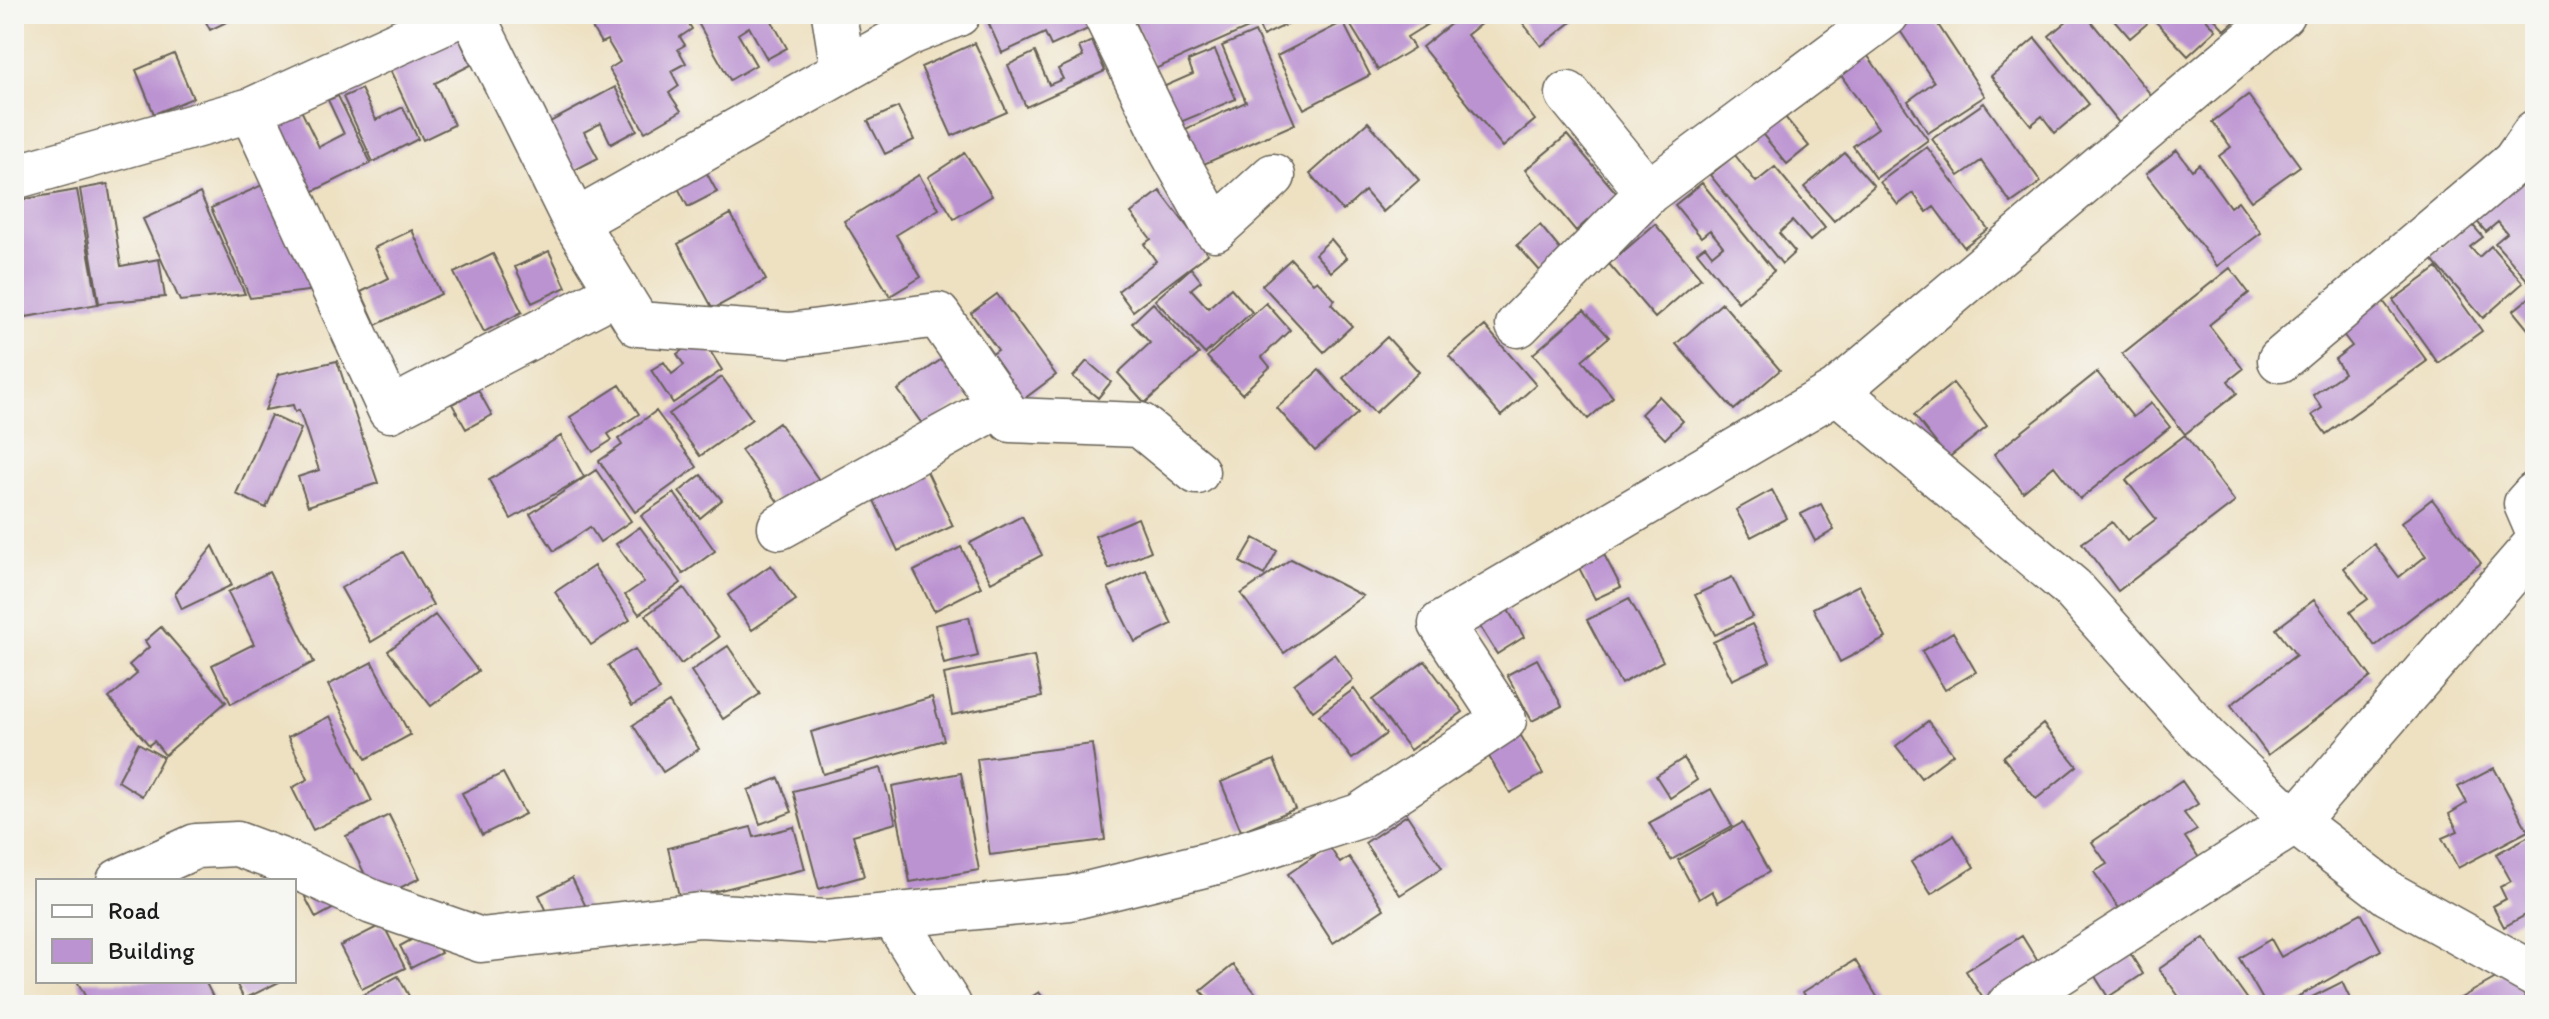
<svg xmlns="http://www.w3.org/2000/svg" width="2549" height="1019" font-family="Itim,sans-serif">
<rect width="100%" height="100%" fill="#f6f6f2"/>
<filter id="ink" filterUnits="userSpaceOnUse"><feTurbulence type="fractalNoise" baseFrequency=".0125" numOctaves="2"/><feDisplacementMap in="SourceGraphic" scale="16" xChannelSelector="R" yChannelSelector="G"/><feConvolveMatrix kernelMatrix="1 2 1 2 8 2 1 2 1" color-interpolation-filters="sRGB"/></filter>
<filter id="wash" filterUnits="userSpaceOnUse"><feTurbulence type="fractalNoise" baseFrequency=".006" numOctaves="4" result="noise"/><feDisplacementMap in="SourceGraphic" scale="32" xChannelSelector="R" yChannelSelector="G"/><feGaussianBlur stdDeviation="1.8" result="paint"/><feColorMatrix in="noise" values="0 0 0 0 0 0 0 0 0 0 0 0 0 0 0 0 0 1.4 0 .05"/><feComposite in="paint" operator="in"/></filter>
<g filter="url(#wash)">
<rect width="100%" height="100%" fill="#eee1c2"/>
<g id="blocks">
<path fill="#bb93d1" d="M202,14H243L210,30Z
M584,14H683L692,29L680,37L685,45L678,49L686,63L671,71L679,86L669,93L681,111L645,132L609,69L620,62L607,40L601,43Z
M693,14H768L787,48L767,59L749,27L738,34L756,65L730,80Z
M1006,14H1081L1088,29L1051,46L1045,33L1002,53L988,22Z
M1131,14H1248L1253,26L1155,69Z
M1254,14H1286L1290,23L1263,36Z
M1360,14H1444L1407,37L1414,48L1378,70L1348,21Z
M1463,14H1493L1467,35L1535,120L1503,147L1422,47Z
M1522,14H1569L1574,20L1541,46L1518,17Z
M1902,14H1931L1985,96L1928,133L1908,101L1934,82L1893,20Z
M2075,14H2085L2152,96L2119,123L2049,36Z
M2109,14H2142L2149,22L2130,38Z
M2164,14H2202L2216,30L2188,56L2156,22Z
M2210,14H2243L2225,30Z
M1343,22L1370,75L1304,109L1277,56Z
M1255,32L1295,124L1197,167L1181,131L1246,102L1222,46Z
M459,38L471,65L435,83L454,125L423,140L390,70Z
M2035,38L2089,104L2055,133L2042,116L2031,125L1991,76Z
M1092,41L1105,71L1026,107L1008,65L1035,52L1049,85L1063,79L1058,69L1083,57L1079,47Z
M975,43L1007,112L952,136L921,67Z
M1860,45L1928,140L1876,178L1853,146L1878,128L1833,64Z
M1215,50L1236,99L1178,123L1163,87L1193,74L1188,61Z
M174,54L193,98L154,114L136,70Z
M615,87L637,130L611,144L601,123L584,132L598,158L573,171L548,123Z
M361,89L376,120L403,107L418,139L373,162L343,97Z
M2248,95L2300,166L2251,201L2219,156L2231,147L2212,122Z
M338,96L371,163L310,193L276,122L301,110L319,147L344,134L328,100Z
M1984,103L2041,182L2011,203L1981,161L1959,176L1932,139Z
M898,107L914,140L885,154L868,121Z
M1780,111L1809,146L1787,164L1758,129Z
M1368,122L1419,180L1383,212L1365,191L1343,211L1310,174Z
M1567,135L1618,195L1597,234L1587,221L1576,231L1525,170Z
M1927,147L1988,229L1964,247L1934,207L1927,212L1913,193L1898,205L1880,182Z
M2177,150L2192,170L2199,164L2230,207L2238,201L2261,233L2217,266L2146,174Z
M965,153L992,196L954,219L928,177Z
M1845,153L1874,186L1834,221L1804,187Z
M1735,155L1756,182L1775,167L1825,228L1810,241L1792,221L1779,233L1795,252L1782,264L1710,175Z
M705,170L717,192L688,207L677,186Z
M919,175L939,209L896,235L921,277L890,296L844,221Z
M2518,177L2535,196V276L2529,282L2495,243L2507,233L2498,222L2486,232L2473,217Z
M269,182L317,290L250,298L211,208Z
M1702,183L1774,271L1738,302L1697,252L1705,246L1712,255L1723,246L1710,230L1701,237L1675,205Z
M108,184L121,266L159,259L165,297L99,303L80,189Z
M77,190L98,304L26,317L14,248V201Z
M1160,191L1208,254L1133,311L1118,291L1156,261L1144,244L1151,239L1131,213Z
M200,193L245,294L180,301L143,219Z
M731,214L766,280L713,309L678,244Z
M2470,222L2483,237L2470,247L2479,257L2491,246L2523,283L2483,318L2430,257Z
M1655,224L1701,278L1655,318L1609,264Z
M1540,225L1563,253L1541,272L1517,245Z
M412,230L441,294L376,325L361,292L389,278L374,248Z
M1331,239L1347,258L1331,272L1315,254Z
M549,251L566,287L532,303L515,267Z
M493,254L522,312L484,332L454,273Z
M1291,259L1313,283L1317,280L1335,300L1331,304L1352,326L1324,352L1262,285Z
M1191,268L1201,281L1191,289L1208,308L1231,288L1252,312L1205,354L1155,300Z
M2230,268L2249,293L2209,325L2243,369L2228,381L2237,393L2185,434L2122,354Z
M2437,268L2482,331L2438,363L2393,300Z
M2535,293V338L2513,311Z
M997,294L1056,375L1017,404L984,360L998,350L971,313Z
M2381,298L2427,361L2326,434L2312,415L2322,408L2313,395L2344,373L2335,359L2352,346L2339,329Z
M1153,303L1199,354L1145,403L1118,373L1150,343L1132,323Z
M1266,303L1290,330L1262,357L1270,367L1242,394L1207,357Z
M1722,303L1780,370L1734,410L1676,344Z
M1584,310L1609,337L1582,360L1613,397L1588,419L1533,354Z
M1485,326L1536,385L1501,416L1449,356Z
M701,337L722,370L673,403L651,370L664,362L672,374L684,365L677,354Z
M1387,337L1419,372L1375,413L1343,378Z
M942,359L968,397L925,428L898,390Z
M337,361L378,483L308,506L298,477L319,470L299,410L295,412L293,405L265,410L279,374Z
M1087,361L1111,382L1098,398L1073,377Z
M1319,370L1358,413L1315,451L1277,408Z
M2097,372L2133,417L2151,403L2170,427L2080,499L2054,466L2023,492L1994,454Z
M722,377L752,419L700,456L669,414Z
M1953,383L1987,427L1948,458L1914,415Z
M620,385L639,414L608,434L612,440L593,452L570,417Z
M478,390L492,415L466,429L452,404Z
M1659,396L1683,421L1665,439L1641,414Z
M656,411L697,467L635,512L599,461L622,445L618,439Z
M271,415L301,429L266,508L236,494Z
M779,423L821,483L783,509L741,450Z
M2185,435L2235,502L2118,591L2082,543L2112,522L2127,541L2156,519L2126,480Z
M561,436L584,477L511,519L489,480Z
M924,465L953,526L898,551L869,490Z
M596,470L631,521L600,542L590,527L554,551L530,514Z
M701,475L722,500L700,518L679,492Z
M1772,490L1787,518L1751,537L1736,510Z
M674,493L715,551L683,574L641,516Z
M2432,499L2481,563L2375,646L2350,612L2368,599L2344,568L2374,544L2399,577L2426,556L2401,523Z
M1821,504L1834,530L1815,541L1801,514Z
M1022,516L1042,555L991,582L970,543Z
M1138,518L1151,551L1109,569L1095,536Z
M640,527L681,583L639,614L625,595L644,582L616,544Z
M1254,538L1277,551L1264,575L1240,562Z
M1599,545L1621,587L1595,599L1574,558Z
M213,546L232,585L182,609L175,594Z
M961,547L981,587L934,611L914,571Z
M402,552L433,605L371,642L341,588Z
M1291,559L1363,596L1284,653L1241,594Z
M771,565L796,600L752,630L728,595Z
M594,566L630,620L591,645L555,592Z
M1146,570L1172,624L1135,642L1108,588Z
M269,572L314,662L231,704L212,665L254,644L228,592Z
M1732,577L1752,617L1715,635L1695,595Z
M1859,585L1886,638L1840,662L1813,608Z
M684,588L719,637L681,664L646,615Z
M1629,598L1663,661L1621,684L1587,620Z
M1502,600L1524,637L1497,654L1474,617Z
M2314,600L2371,677L2268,755L2231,705L2296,655L2276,629Z
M435,615L478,671L431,706L388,651Z
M969,617L978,656L944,664L935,625Z
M1752,624L1770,662L1732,680L1713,642Z
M161,627L226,702L165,755L154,741L149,745L109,698L137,674L129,665L149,647L145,641Z
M1953,632L1976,672L1945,690L1922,651Z
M728,646L760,694L723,719L691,671Z
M635,649L660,690L632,706L608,665Z
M1334,654L1353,680L1313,711L1294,684Z
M1034,656L1042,697L952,715L944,674Z
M1537,659L1562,706L1532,721L1507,675Z
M1425,661L1463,712L1410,750L1372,700Z
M372,662L410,735L366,759L328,685Z
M1354,689L1386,734L1352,759L1319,715Z
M932,697L944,740L823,774L811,732Z
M669,702L699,749L663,772L633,725Z
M330,716L372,801L313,830L292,788L308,779L288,737Z
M1928,721L1953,754L1921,778L1896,746Z
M2043,724L2077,766L2036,799L2003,757Z
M1520,734L1543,774L1510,793L1487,753Z
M138,743L163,757L142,796L118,781Z
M1092,744L1105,840L990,855L977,759Z
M1684,758L1697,780L1670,798L1656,776Z
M1274,760L1295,809L1241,831L1221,782Z
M881,768L896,823L853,835L864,876L819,889L793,791Z
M2494,768L2528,831L2458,868L2442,838L2458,831L2449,814L2467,803L2458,787Z
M503,773L525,814L482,835L462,793Z
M961,773L979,870L910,882L892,786Z
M779,778L792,812L760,824L748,790Z
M2182,781L2198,804L2184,813L2197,830L2185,837L2201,861L2123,914L2094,872L2107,864L2092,842Z
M1711,789L1732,826L1671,860L1649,823Z
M389,815L420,878L377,899L346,836Z
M1407,815L1442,868L1400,895L1365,843Z
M1742,823L1769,872L1718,902L1712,891L1699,899L1678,860Z
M751,827L754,837L794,827L805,869L680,900L668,848Z
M1954,835L1974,867L1931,894L1911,862Z
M2529,836L2535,848V910L2504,927L2493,906L2506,899L2500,887L2511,881L2496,854Z
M1329,846L1340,863L1349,857L1384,909L1333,943L1288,874Z
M572,878L589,913L556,930L539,895Z
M324,886L336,907L316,918L305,897Z
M2361,913L2381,950L2283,1005H2266L2239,958L2271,939L2281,957Z
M383,924L405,968L362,989L340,946Z
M429,930L441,953L411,968L400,946Z
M2022,936L2045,973L1987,1005L1966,971Z
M2204,938L2251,1004L2249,1005H2185L2159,969Z
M2126,947L2143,974L2108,997L2091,970Z
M1855,960L1882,1005H1811L1803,992Z
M1233,965L1261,1000L1256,1005H1213L1201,991Z
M2510,970L2526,999L2517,1005H2460L2457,1000Z
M398,976L414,1005H344Z
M77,981H205L217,1005H90Z
M235,981H281L244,999Z
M2342,982L2353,1005H2296Z
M1039,992L1048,1005H1019Z"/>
</g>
</g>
<g filter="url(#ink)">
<use href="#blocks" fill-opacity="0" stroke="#666156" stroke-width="2"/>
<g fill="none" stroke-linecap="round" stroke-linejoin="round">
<defs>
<path id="minor" d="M472,14L575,222L638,324L790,335L938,315L1011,420L1140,425L1197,472
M834,14L843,71
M1105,14L1172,152L1215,229L1273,176
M1568,94L1648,192
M251,110L390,410L617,292
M14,177L251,110L461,14
M575,222L910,33L958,14
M1518,325L1648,192L1887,14
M2280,360L2514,162L2535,132
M1837,391L2072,588L2207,739L2295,822L2389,894L2535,975
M2535,494L2526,504L2535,525
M780,527L1000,405
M119,881L196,846L237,844L288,863L372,902L481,940L700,915L827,922L1070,898L1221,861L1359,816L1504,720L1441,624L1837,391L2282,14
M894,917L949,1005
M2009,1005L2295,822L2535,545"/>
</defs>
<use href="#minor" stroke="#666156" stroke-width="47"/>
<use href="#minor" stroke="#fff" stroke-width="44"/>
</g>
</g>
<rect width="2549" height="1019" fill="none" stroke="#f6f6f2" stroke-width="48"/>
<rect x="36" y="879" width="260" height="104" fill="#f6f6f2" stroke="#9f9f9c" stroke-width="2"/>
<rect x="52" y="905" width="40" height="12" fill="#ffffff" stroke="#9f9f9c" stroke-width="2"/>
<text x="108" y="919" font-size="24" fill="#1c1c1c">Road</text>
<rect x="52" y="939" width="40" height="24" fill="#bb93d1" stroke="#9f9f9c" stroke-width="2"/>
<text x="108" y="959" font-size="24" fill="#1c1c1c">Building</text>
</svg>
